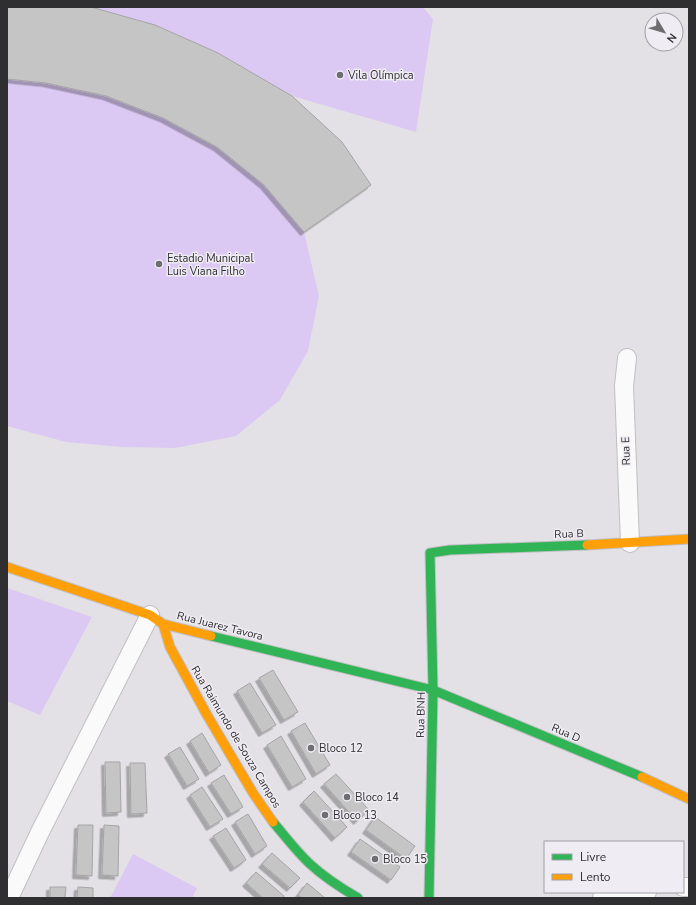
<svg xmlns="http://www.w3.org/2000/svg" width="696" height="905" font-family="'Nunito Sans',sans-serif">
<defs>
<filter id="shadow"><feDropShadow dx="-3.5" dy="3.5" stdDeviation="0" flood-color="#0004"/></filter>
</defs>
<rect width="100%" height="100%" fill="#e3e1e5"/>
<path fill="#dbc9f3" d="M89,7H423L433,19L416,132L292,96L218,53L155,25Z
M7,79L46,83L106,96L163,118L217,147L264,185L304,232L319,296L308,351L280,400L236,436L175,448L122,447L66,442L7,426Z
M7,588L92,617L40,715L7,701Z
M133,854L197,888L192,898H110Z"/>
<path fill="#c6c5c6" stroke="#a5a4a5" filter="url(#shadow)" d="M7,7H91L155,25L218,53L292,96L342,142L371,185L304,232L264,185L217,147L163,118L106,96L46,83L7,79Z
M273,670L298,712L284,720L259,678Z
M250,683L276,725L262,733L237,691Z
M305,723L330,765L316,774L291,731Z
M202,733L221,765L209,773L190,741Z
M281,736L306,779L292,787L267,745Z
M180,747L199,779L187,786L168,754Z
M105,762H120L121,812L106,813Z
M130,763H145L147,813L131,814Z
M336,774L369,810L357,821L324,784Z
M224,775L243,807L231,814L211,783Z
M202,787L223,819L210,827L190,795Z
M314,791L347,827L335,838L303,802Z
M248,814L267,846L255,854L235,822Z
M375,817L415,846L406,859L366,830Z
M78,825H93L92,876L76,875Z
M104,825L119,826L118,876L102,875Z
M226,828L246,860L234,868L213,836Z
M360,839L400,867L391,880L351,852Z
M272,853L300,878L290,888L262,864Z
M256,872L284,896L283,898H263L246,883Z
M307,883L325,898H302L298,895Z
M50,887H66L65,898H50Z
M78,887L93,888V898H77Z"/>
<g fill="none" stroke-linecap="round" stroke-linejoin="round">
<defs>
<path id="street" d="M627,358L624,386L630,543
M683,887H689
M9,898L40,832L150,615
M602,898L647,892"/>
<path id="fast" d="M211,636L433,690L642,777
M273,822C285,836 296,851 310,864C324,877 341,888 358,898
M429,898L433,690L430,553L450,550L587,545"/>
<path id="slow" d="M587,545L689,539
M7,567L150,615L163,624L211,636
M163,624L170,647L207,715L253,793L273,822
M642,777L689,799"/>
</defs>
<use href="#street" stroke="#c0bfc2" stroke-width="20"/>
<use href="#fast" stroke="#c0bfc2" stroke-width="11"/>
<use href="#slow" stroke="#c0bfc2" stroke-width="11"/>
<use href="#street" stroke="#fbfafb" stroke-width="18"/>
<use href="#fast" stroke="#30b455" stroke-width="9"/>
<use href="#slow" stroke="#ff9f0a" stroke-width="9"/>
</g>
<g fill="#6e6d70" stroke="#efecf4" stroke-width="1.5">
<circle cx="340" cy="75" r="4"/>
<circle cx="159" cy="264" r="4"/>
<circle cx="311" cy="748" r="4"/>
<circle cx="347" cy="797" r="4"/>
<circle cx="325" cy="815" r="4"/>
<circle cx="375" cy="859" r="4"/>
</g>
<g text-anchor="middle" dominant-baseline="central" stroke-width="3" stroke-linejoin="round" paint-order="stroke">
<g font-size="11" fill="#2f2e31" stroke="#efecf4" text-anchor="start">
<text x="348" y="75">Vila Olímpica</text>
<text x="167" y="258">Estadio Municipal<tspan x="167" dy="13">Luis Viana Filho</tspan></text>
<text x="319" y="748">Bloco 12</text>
<text x="355" y="797">Bloco 14</text>
<text x="333" y="815">Bloco 13</text>
<text x="383" y="859">Bloco 15</text>
</g>
<g font-size="11" fill="#2f2e31" stroke="#efecf4">
<text transform="translate(626 451) rotate(-92)">Rua E</text>
<text transform="translate(569 534) rotate(-2)">Rua B</text>
<text transform="translate(220 626) rotate(14)">Rua Juarez Tavora</text>
<text transform="translate(421 715) rotate(-89)">Rua BNH</text>
<text transform="translate(566 733) rotate(23)">Rua D</text>
<text transform="translate(236 737) rotate(59)">Rua Raimundo de Souza Campos</text>
</g>
</g>
<rect width="696" height="905" fill="none" stroke="#2f2e31" stroke-width="16"/>
<rect x="544" y="841" width="140" height="52" fill="#efecf4" stroke="#a2a0a6"/>
<rect x="552" y="854" width="20" height="6" fill="#30b455" stroke="#a2a0a6"/>
<text x="580" y="861" font-size="12" fill="#2f2e31">Livre</text>
<rect x="552" y="874" width="20" height="6" fill="#ff9f0a" stroke="#a2a0a6"/>
<text x="580" y="881" font-size="12" fill="#2f2e31">Lento</text>
<g transform="translate(664 32) rotate(128)"><circle r="19" fill="#efecf4" stroke="#a2a0a6"/>
<path d="M0-3L7 15L0 10L-7 15Z" fill="#6e6d70"/>
<text y="-6" font-size="11" font-weight="bold" text-anchor="middle" fill="#2f2e31">N</text>
</g>
</svg>
